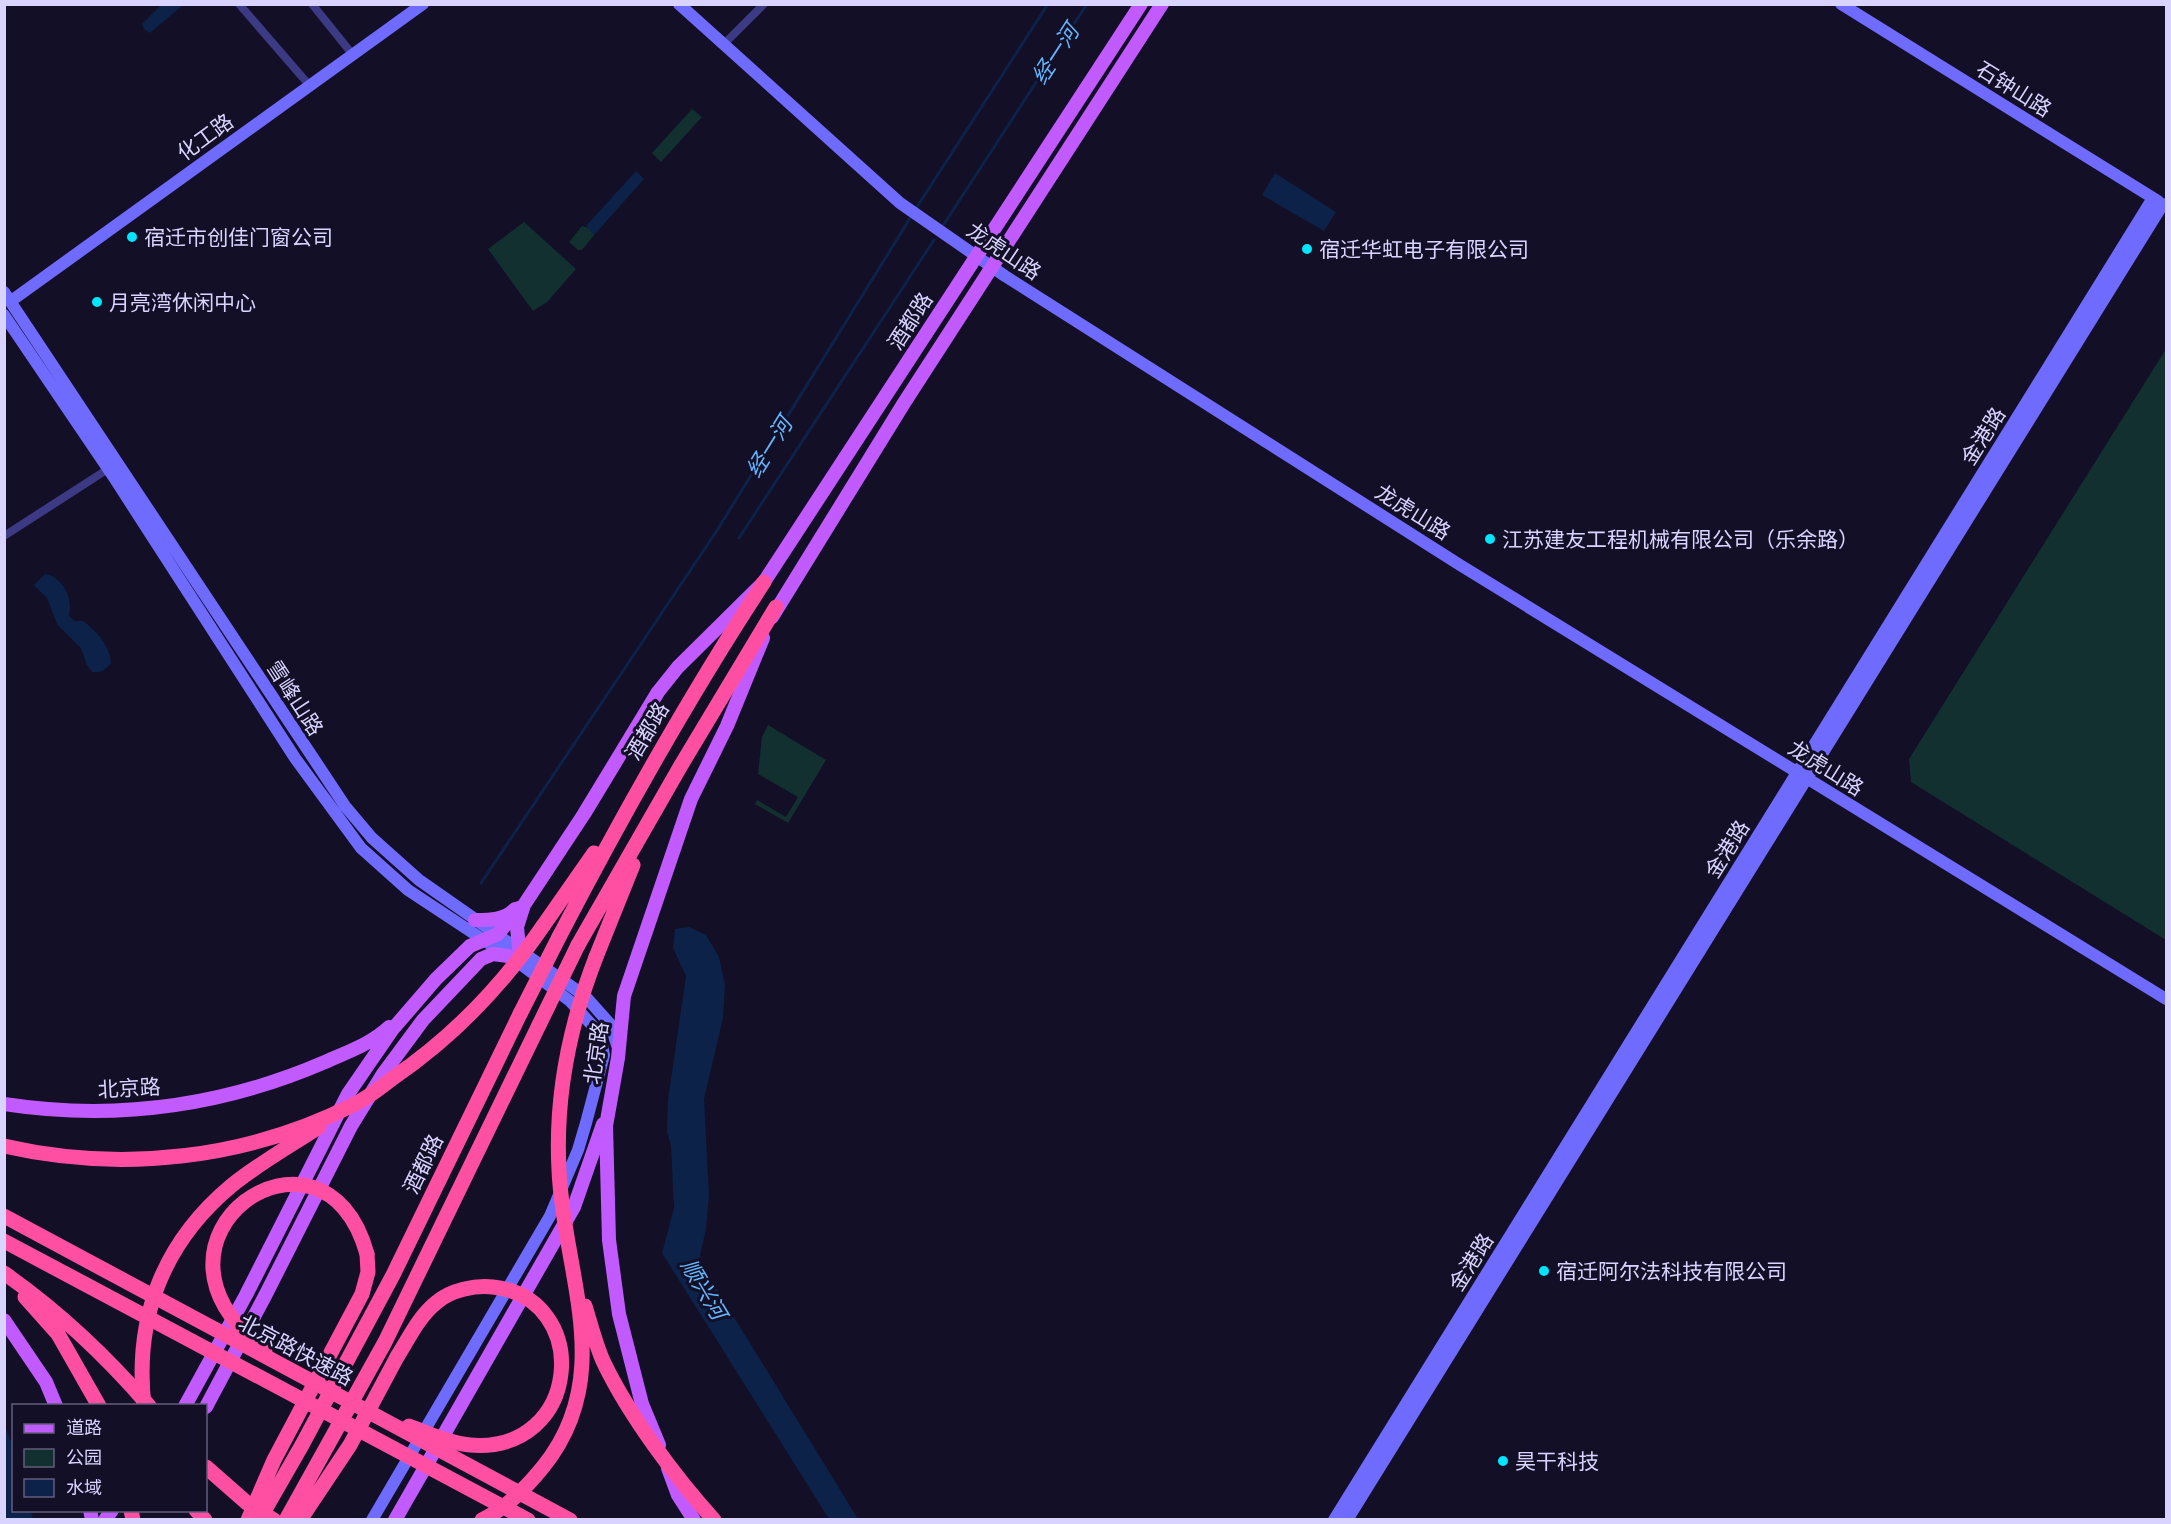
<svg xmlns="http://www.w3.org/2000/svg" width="2171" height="1524" font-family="'PT Sans','Noto Sans SC',sans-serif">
<rect width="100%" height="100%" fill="#130f26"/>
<path fill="#12302f" d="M692,109L702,117L661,162L652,153Z
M524,222L576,269L547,302L533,311L488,249Z
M582,226L589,228L594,235L582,250H578L569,242Z
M2166,349V940L1911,782L1909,759Z
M768,725L826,760L788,823L755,804L757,800L786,817L798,797L758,774L762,737Z"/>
<path fill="#0c2248" d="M161,5H183L150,33L144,29L142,24Z
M636,171L644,179L594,235L586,226Z
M1275,173L1336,212L1324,231L1262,195Z
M45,574C64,578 73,598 69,616L75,621H83C97,631 110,646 111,663C105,670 101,673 92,672L87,665L81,648L57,624L47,598L34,585Z
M689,927L706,935L719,957L725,985L723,1018L704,1099L709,1196L706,1229L699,1260L858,1519H829L662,1253L674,1208L671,1146L667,1132L668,1100L686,976L673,948L675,929Z
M4,1424L13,1446L14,1510L31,1511L33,1519H5Z"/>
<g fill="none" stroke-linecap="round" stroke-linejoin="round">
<path stroke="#0c2248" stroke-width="3" d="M915,210L1048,4
M944,224L1087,4
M739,538L934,240
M481,883L716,532L912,215"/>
<path stroke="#3d3a85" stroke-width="8" d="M239,4L310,86
M312,4L353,55
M724,44L764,4
M4,536L108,469"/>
<path stroke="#6f6bff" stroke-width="12" d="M679,4L900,203L1005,276L1460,565L2166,999
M1841,4L2158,201
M4,292L345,806L372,838L419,880L585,996L610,1024L617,1045
M11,301L423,4
M4,315L115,479L295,758L361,848L408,890L523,966L570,1001L600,1034L604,1055L586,1123L578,1150L550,1216L372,1520
M1334,1520L2153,198
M1347,1520L2163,204"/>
<path stroke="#c25bff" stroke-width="14" d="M772,617L904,403L1162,4
M475,920C490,920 505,920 515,909
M519,948L517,927L524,905L584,814L658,692L678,667L764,582L1141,4
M4,1104C115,1121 223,1106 325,1062C347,1052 371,1044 389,1027
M4,1320L46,1382L56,1406
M185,1406L246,1295L348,1094L392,1030L436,979L470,946L498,934L519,908
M206,1407L266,1294L351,1126L383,1074L423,1020L481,959L493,954L508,956
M659,1445L642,1404L619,1314L609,1240L606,1126L618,1058L624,996L691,799L727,726L763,638
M668,1468L678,1495L694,1520
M90,1510L92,1520
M105,1520L112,1510
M395,1520L574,1207L603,1124"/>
<path stroke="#ff4fa3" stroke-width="15" d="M543,926L594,853
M559,937C622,816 689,696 764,582
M578,945L680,767L776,607
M596,957L633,865
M4,1273C58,1311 106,1356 149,1406
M25,1297L58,1334L99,1406
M196,1510L205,1520
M248,1520L274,1460L362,1294L368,1272L367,1254
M259,1520L302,1445L393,1275L520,1014
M286,1520L385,1342L539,1025
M300,1520L350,1445L397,1357"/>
<path stroke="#ff4fa3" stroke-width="15" d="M520,1014L559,937
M539,1025L578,945
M4,1146C122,1173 247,1159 355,1104C369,1097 381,1087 393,1078C453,1037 502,986 543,926
M4,1216L570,1520
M4,1241L528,1520
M585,1306C591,1325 596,1346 604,1363C629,1415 675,1477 714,1520
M265,1350C118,1239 324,1097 367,1254
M397,1357C409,1338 419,1316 437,1302C451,1290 475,1285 493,1287C593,1298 582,1454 470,1445C449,1443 428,1433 409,1426
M144,1406C134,1318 163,1243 231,1186C258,1164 290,1146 319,1127
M206,1467L247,1503L274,1520
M131,1510L133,1520
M482,1520C507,1507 525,1489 543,1467C618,1374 563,1273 559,1170C555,1097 570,1024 596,957"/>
</g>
<g fill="#00e5ff" stroke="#130f26" stroke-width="2">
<circle cx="132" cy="237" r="6"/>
<circle cx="1307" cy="249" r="6"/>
<circle cx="97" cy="302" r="6"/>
<circle cx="1490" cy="539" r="6"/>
<circle cx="1544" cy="1271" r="6"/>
<circle cx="1503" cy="1461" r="6"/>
</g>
<g text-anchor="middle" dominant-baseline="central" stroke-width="6" stroke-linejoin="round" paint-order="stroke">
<g font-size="21" fill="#d9d4ff" stroke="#130f26">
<text transform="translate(2014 89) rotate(32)">石钟山路</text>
<text transform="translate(205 137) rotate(-36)">化工路</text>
<text transform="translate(1004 251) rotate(34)">龙虎山路</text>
<text transform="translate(910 321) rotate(-57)">酒都路</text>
<text transform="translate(1983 436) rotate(-58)">金港路</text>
<text transform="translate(1413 512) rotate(32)">龙虎山路</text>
<text transform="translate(295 698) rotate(57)">雪峰山路</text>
<text transform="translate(647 731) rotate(-59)">酒都路</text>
<text transform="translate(1826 768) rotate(32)">龙虎山路</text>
<text transform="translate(1727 849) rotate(-58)">金港路</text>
<text transform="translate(596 1053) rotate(-82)">北京路</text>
<text transform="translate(129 1088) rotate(-3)">北京路</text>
<text transform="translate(423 1164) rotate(-64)">酒都路</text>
<text transform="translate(1471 1262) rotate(-58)">金港路</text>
<text transform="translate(296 1350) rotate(28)">北京路快速路</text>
</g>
<g font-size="21" fill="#d9d4ff" stroke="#130f26" text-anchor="start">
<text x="144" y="237">宿迁市创佳门窗公司</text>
<text x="1319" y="249">宿迁华虹电子有限公司</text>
<text x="109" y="302">月亮湾休闲中心</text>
<text x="1502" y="539">江苏建友工程机械有限公司（乐余路）</text>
<text x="1556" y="1271">宿迁阿尔法科技有限公司</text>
<text x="1515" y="1461">昊干科技</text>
</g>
<g font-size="22" font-style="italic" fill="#62b6ff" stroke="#130f26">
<text transform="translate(1055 54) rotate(-57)">经一河</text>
<text transform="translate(769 447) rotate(-58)">经一河</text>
<text transform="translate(704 1289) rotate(59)">顺兴河</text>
</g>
</g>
<rect width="2171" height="1524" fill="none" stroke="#d9d4ff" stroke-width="12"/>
<rect x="12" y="1404" width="195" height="108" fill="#130f26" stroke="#625e7d" stroke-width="1.5"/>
<rect x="24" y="1424" width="30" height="9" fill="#c25bff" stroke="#625e7d" stroke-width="1.5"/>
<text x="66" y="1434" font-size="18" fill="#d9d4ff">道路</text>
<rect x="24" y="1449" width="30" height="18" fill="#12302f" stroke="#625e7d" stroke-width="1.5"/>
<text x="66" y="1464" font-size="18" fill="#d9d4ff">公园</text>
<rect x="24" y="1479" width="30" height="18" fill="#0c2248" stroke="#625e7d" stroke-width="1.5"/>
<text x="66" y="1494" font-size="18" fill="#d9d4ff">水域</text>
</svg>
